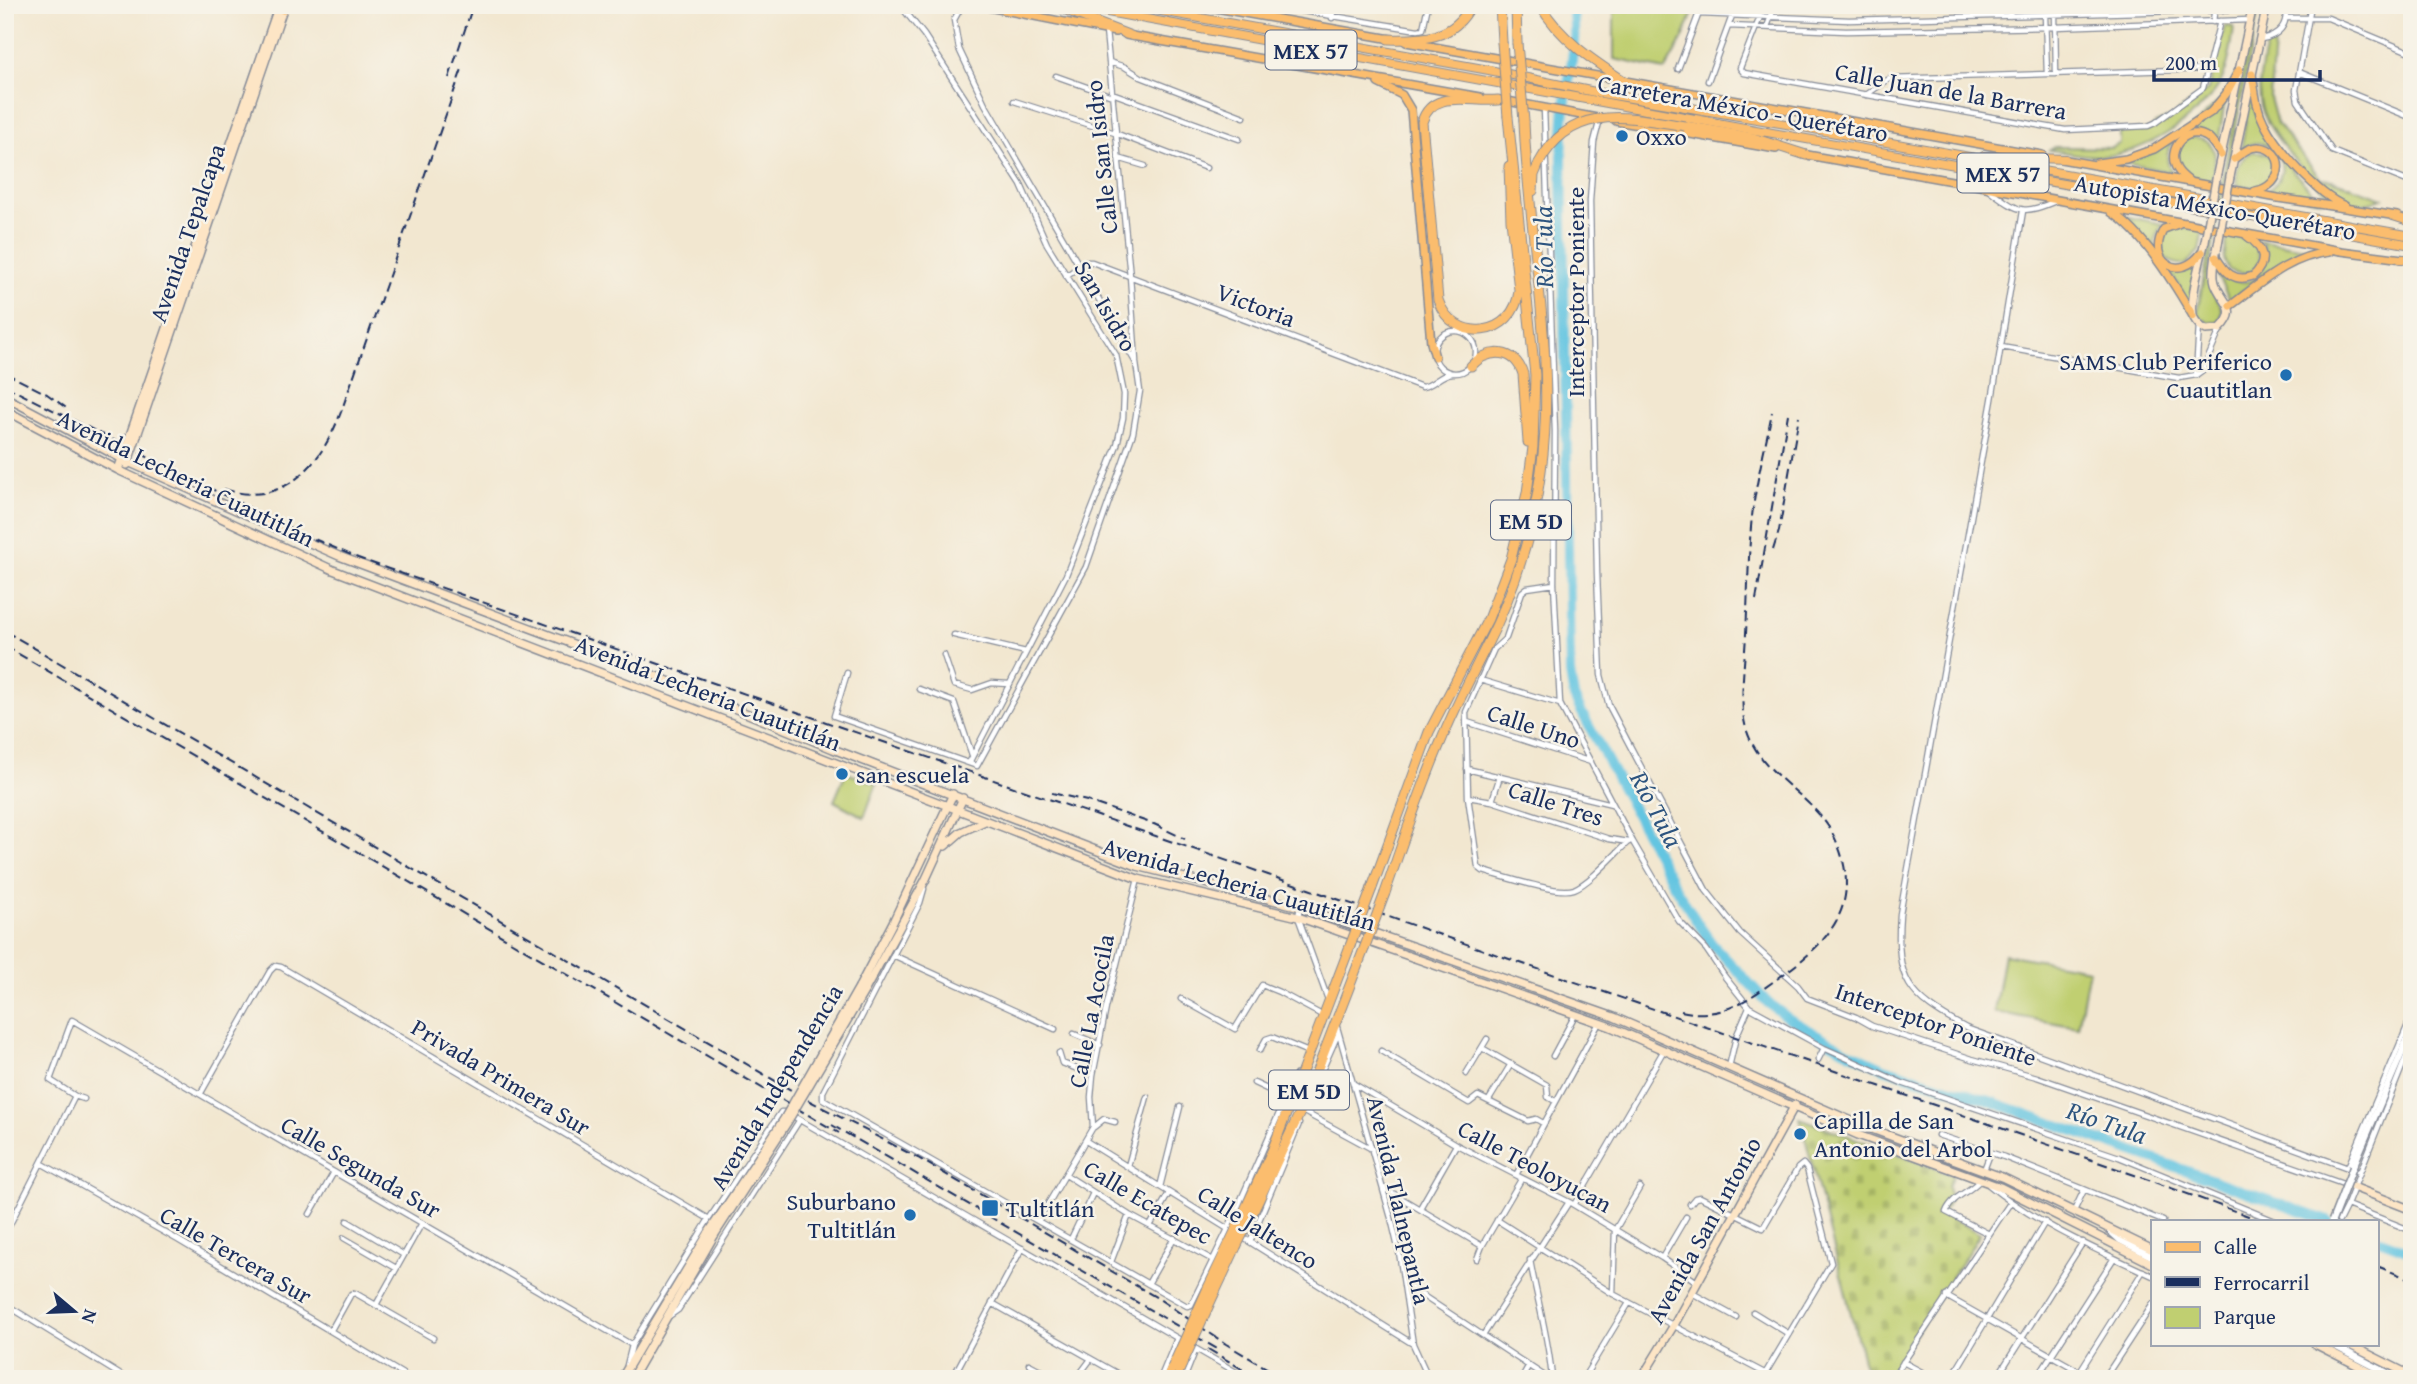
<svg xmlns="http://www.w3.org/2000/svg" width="2417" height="1384" font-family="'Gentium Book Plus',serif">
<defs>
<pattern id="cemetery-stones" width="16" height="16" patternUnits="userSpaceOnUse" patternTransform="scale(1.75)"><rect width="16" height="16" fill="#c0cf71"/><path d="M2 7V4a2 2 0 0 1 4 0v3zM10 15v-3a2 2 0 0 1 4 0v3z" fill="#a4b264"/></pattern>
</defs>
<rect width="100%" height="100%" fill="#f7f3e8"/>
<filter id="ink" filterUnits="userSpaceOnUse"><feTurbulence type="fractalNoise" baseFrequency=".0143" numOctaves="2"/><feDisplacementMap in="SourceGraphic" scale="14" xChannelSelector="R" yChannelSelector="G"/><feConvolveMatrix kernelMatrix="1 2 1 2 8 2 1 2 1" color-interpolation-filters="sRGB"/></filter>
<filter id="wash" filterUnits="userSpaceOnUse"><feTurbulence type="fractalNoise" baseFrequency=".00686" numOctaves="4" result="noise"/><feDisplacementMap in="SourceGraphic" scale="28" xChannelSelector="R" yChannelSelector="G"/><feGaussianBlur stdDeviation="1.57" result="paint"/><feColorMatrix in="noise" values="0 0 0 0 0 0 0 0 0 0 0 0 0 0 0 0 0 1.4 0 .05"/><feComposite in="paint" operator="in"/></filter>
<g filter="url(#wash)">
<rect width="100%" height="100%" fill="#f2e7d0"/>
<path fill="#c0cf71" stroke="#6e7f68" stroke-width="2" d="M1614,5H1696L1683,38L1665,70L1614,59Z
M2255,5H2259L2208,274C2210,281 2210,287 2213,293C2219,303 2226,309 2219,321L2209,323L2198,315V308Z
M2225,26L2234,27C2232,43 2230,59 2224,75C2209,113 2145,154 2104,156C2086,157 2067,152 2050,150L2055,147L2112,148L2120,143V132L2149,130L2155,124L2169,119L2208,90Z
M2274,43L2270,98L2277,124L2321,179L2332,180L2383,198C2370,203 2355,207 2341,202C2320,194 2276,140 2266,119C2254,97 2261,68 2266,45Z
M2251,91C2253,100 2254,109 2257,118C2266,143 2301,181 2320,200L2266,191C2302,171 2268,126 2241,150Z
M2226,94L2218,144C2197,112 2153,144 2172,172L2124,163L2156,151L2196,124Z
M2190,137C2220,137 2217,160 2211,181L2189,177L2180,173L2176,157L2181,143Z
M2252,152C2275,151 2276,162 2272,181L2258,188L2237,185C2235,172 2239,157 2252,152Z
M2123,216L2164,224C2146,242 2158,256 2173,270H2188L2196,266L2190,307L2175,280Z
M2175,226L2203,230L2199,251L2185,265C2161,262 2158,255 2164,232Z
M2228,234C2245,237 2257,242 2260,260C2253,275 2243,276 2229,270L2224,259Z
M2257,240L2316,250C2285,253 2257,281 2232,299L2229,298L2218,277L2219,267C2239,297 2271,278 2264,245Z
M846,773L877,783L864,817L834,801Z
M2004,954L2089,969L2078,1027L1994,1012Z"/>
<path fill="url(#cemetery-stones)" stroke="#6e7f68" stroke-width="2" d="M1800,1118L1953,1175L1948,1186L1950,1198L1943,1213L1980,1234L1886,1379H1868Z"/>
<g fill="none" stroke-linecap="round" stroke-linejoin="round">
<path stroke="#63c5e1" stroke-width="10" d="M1571,5C1580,40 1568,73 1565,108C1563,125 1563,141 1562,158L1570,673L1574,697L1581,711L1672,882L1697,922L1713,945L1750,984L1768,1003L1788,1018L1843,1049L1884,1068L1981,1098L2328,1221
M2377,1239L2412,1252"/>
</g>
</g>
<g filter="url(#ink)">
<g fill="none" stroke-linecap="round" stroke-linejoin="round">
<defs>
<path id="minor" d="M900,5L924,35L1021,185L1047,244L1116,355L1124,394L1123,418L1117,445L1066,575L969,763
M1266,5L1418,30L1423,29L1428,5
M2010,5V16
M2311,5L2296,90L2298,101L2332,151L2412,183
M2286,7L2349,5
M1699,14L1849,20L2252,9
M2055,15L2056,74
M2045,16L2047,74
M1760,17L1740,68L1744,73L2065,130L2148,126L2155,123L2203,88L2220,21
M1332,18L1334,5
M2286,18H2328L2412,53
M2213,22L2215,5
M1729,26L1846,31L2055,27L2249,20
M1767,27L1775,5
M1106,31L1130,276L1136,361
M2261,39C2279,36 2289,25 2285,6
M1109,62L1125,67L1141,77L1244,117
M1678,69L1702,5
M2299,72L2412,118
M1056,76L1112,96
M1708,81L1736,5
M1112,93L1239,139
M1866,95L1889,79L2208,69
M1014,101L1115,133L1206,168
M1544,108L1555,431L1554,584L1560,704L1633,842L1679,921L1706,949L1725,977L1749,1007L1824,1048L1902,1083L2119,1157L2275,1221
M1600,119L1594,142L1590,201L1597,573L1601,675L1609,706L1706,890L1740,933L1798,986L1807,998L1856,1017L1872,1026L1972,1059L2037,1077L2346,1185
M1118,158L1145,166
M1988,189C2020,212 2021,216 2058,200
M2023,211L1992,400L1900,914C1895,981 1908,997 1966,1028L2359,1172
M1066,276L1085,262H1092L1422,387C1434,386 1439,374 1453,373
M1434 352a21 21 0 1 1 42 0a21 21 0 1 1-42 0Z
M2001,347L2179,378L2196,375L2203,370L2220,330
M2196,375L2199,325
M1554,584L1527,588L1522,592L1506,638L1494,649L1466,712L1468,797L1478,867L1483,871C1502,876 1558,895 1574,889C1591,882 1614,855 1628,842
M954,635L1026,652
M944,655L954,685L972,690L992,683L1009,684
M847,673L834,716L977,766L1086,567L1133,433L1140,391L1136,363L985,104L959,49L954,20L960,9L966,5
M1480,680L1560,704
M919,689L954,702L972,755
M1467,722L1591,762
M1467,769L1612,804
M1468,797L1492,801L1609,839L1629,842
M1492,801L1500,776
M924,889L920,903L823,1092V1099L1187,1306L1191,1305L1228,1229L1296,1075
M1300,907L1298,917L1327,997
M893,955L1055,1029
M1181,999L1235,1029L1262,985L1279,992L1320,1014
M1337,1027L1391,1218L1399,1252L1413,1344L1429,1379
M1074,1034L1100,1045
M2412,1042L2347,1205L2412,1231
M1482,1048L1547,1085L1548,1097L1555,1101
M1260,1050L1266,1039L1272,1037L1306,1051
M1381,1051L1469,1103L1478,1096L1528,1121L1536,1119L1543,1123
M1059,1053L1062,1063L1093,1075
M1553,1056L1575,1015
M1818,1060L1824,1048
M1729,1067L1736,1037L1749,1007
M1466,1074L1487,1039
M1319,1077L1338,1034
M1254,1083L1286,1098
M1354,1084L1457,1145L1569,1202L1662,1258L1697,1282
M201,1093L270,971L275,966L281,967L709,1219
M84,1099L75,1096L50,1080L72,1020L632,1345
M1489,1100L1511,1064
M1304,1112L1372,1149
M1094,1127L1104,1119L1115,1122
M1938,1135L2004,1157L2163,1221
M1086,1141L1228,1229
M41,1163L178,1240L411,1379
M1128,1166L1147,1097
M2348,1167L2412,1015
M1984,1170L1990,1154
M1066,1175L1129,1215L1213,1260
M1516,1175L1599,1023
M1980,1180C1969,1193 1953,1195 1946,1212L1989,1234
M1989,1185C2036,1224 2097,1250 2153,1276
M1160,1187L1180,1107
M1384,1188L1482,1246
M1690,1204L1695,1198L1700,1197L1763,1228L1798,1168L1803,1164L1807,1169L1831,1263L1762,1379
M1574,1205L1664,1050
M1420,1208L1456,1145
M2074,1211L2084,1190
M310,1214L334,1172
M1497,1220L1613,1294L1776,1379
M347,1221L404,1255
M1038,1221L1093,1127L1091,1097L1093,1075L1106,1008L1138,879
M2339,1221L2347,1205
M1150,1226L1169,1193
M5,1234L75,1096
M1242,1237L1413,1344
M344,1238L396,1268
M1071,1239L1093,1193
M1250,1242L1299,1124
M1662,1258L1686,1217
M1477,1259L1482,1246L1522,1178
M1530,1260C1537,1300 1549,1338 1552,1379
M1111,1262L1129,1215
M1148,1284L1174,1238
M1405,1284L1549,1379
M1692,1293L1736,1317
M1613,1294L1615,1230L1640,1187
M1946,1296L2093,1379
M992,1303L1127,1379
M5,1304L127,1379
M376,1305L422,1223
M1753,1312L1789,1334
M668,1317L678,1310L799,1121
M331,1330L351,1294L355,1293L433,1338
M1484,1334L1569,1202
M1191,1346L1248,1379
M1903,1362L1935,1379
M1029,1364L1057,1379
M627,1365L632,1345L709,1219L781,1112H786L1184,1342
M1646,1372L1658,1379
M952,1379L1022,1248
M1076,1379L1091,1359
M1160,1379L1177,1338
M1184,1379L1196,1349
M1521,1379L1529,1365
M1583,1379L1629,1303
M1892,1379L2010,1203
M1951,1379L2045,1222
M1996,1379L2083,1242
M2036,1379L2114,1258
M2075,1379L2143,1271
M2104,1379L2153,1304"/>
<path id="tertiary" d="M2353,1167L2412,1029
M2110,1231L2120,1240L2153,1257
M2331,1344L2399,1379"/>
<path id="secondary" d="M2217,174L2253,5
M2230,177L2267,5
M2205,241C2201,258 2188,303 2194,318C2197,324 2201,327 2206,330L2220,329C2241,308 2222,303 2215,283C2212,274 2215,264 2216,254
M5,397L128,462L339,556L634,667L833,749L1137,866L1300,907L1614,1017L1861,1125L2004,1178L2153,1250
M5,410L118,470L333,570L1138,879L1298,917L1611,1027L1858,1135L2000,1187L2153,1264
M127,465L284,6
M118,470L279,5
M945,846L961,832L985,821
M859,987L893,922L953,794
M865,990L925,881L963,798
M2353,1187L2412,1210
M2315,1344L2384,1379
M2348,1344L2412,1376
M621,1379L709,1232
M631,1379L715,1234
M1641,1379L1674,1325L1795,1105"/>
<path id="primary" d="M978,5L1115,32
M1199,5L1391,39
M283,10L285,5
M1126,35L1480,97
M1406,42L2042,155
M2252,74C2255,91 2256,108 2264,123C2277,149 2318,195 2345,206
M1378,83L1402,95L1411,110L1431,343L1435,357
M1502,100L1597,118
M1616,121L1776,149
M1802,154L2341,251L2403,259
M2061,159L2278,198L2397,216
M2234,159C2241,154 2249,146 2259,147C2286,149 2285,186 2255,191
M2097,163L2126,159L2154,149L2211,112L2226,94L2239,70
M2189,181C2185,178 2180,174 2177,169C2165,150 2187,123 2208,138C2213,142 2217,149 2221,155
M2111,212C2143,232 2174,283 2193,316
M2178,224L2164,229C2145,260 2179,284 2202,252
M2216,257C2225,272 2234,283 2253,276C2269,261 2263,247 2247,236
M2230,306C2261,283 2290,256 2329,252"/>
<path id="trunk" d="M1052,5L1132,36
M1069,5L1761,131L2412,245
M1128,5L1489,70L1595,92L1763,120L2412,236
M1984,156L2065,159
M2393,216L2412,222
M2400,259H2412"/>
<path id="motorway" d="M1500,5L1502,42
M1516,5L1517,43
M1540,5C1560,39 1592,60 1624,81
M1388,39C1422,40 1454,40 1471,5
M1498,100C1471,103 1432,88 1422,122L1438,300C1453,345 1515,338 1519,290L1511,220L1509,166
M1685,126L1753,138L1806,155
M1533,191L1534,175L1539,163
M1471,366C1489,348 1515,348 1523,374L1528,442
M1372,888L1429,732L1488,619L1511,559L1527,493L1533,447L1535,375L1508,117
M1385,893C1403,842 1420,789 1442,739C1458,700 1479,662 1497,624C1519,576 1534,523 1541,471C1557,355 1528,237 1524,121
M1238,1225L1272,1151L1350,946
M1246,1227L1304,1104L1364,949
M1207,1290L1229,1244
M1214,1294L1236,1247
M1167,1379L1172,1368"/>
</defs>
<use href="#minor" stroke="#868b97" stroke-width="7"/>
<use href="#tertiary" stroke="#868b97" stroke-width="9"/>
<use href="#secondary" stroke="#868b97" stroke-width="10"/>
<use href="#primary" stroke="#868b97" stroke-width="10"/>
<use href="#trunk" stroke="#868b97" stroke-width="10"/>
<use href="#motorway" stroke="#868b97" stroke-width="11"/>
<use href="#minor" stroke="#fff" stroke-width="4.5"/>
<use href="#tertiary" stroke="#fff" stroke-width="6"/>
<use href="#secondary" stroke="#fde5c5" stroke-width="7"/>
<use href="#primary" stroke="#fbbd6e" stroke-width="7"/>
<use href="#trunk" stroke="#fbbd6e" stroke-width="8"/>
<use href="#motorway" stroke="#fbbd6e" stroke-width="9"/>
<path stroke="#1b2f5e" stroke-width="2" stroke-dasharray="10 5" stroke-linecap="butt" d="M449,78L473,5
M5,373L47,394L69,410
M5,386L298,532L358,558C743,695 1130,826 1515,961C1764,1048 2014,1130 2262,1221
M224,489C285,509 322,463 341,412L462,69
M1773,550L1779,531L1799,416
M1756,600L1788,414
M5,631L808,1100L918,1158L1159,1299L1226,1344L1285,1379
M5,646L839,1133
M1052,793L1087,801L1162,827
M1154,824L1185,839
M1681,1011C1721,1020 1746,1001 1777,979C1826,944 1864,908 1837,843C1816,790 1749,776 1743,712C1741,686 1745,659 1746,633C1748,597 1748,562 1751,527C1754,488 1765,449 1772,412
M832,1125L1219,1350
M2377,1266L2412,1280
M1208,1349L1259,1379"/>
<defs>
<path id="tertiary-bridge" d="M2332,1221L2353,1167"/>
<path id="secondary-bridge" d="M2205,241L2217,174
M2217,250L2230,177
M709,1232L784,1119L859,987
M715,1234L788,1121L865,990"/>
<path id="motorway-bridge" d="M1502,42L1508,117
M1517,43L1524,121
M1539,163C1572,102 1629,117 1685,126
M1350,946L1372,888
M1364,949L1385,893
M1229,1244L1238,1225
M1236,1247L1246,1227
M1172,1368L1207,1290
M1179,1371L1214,1294"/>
</defs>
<use href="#tertiary-bridge" stroke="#868b97" stroke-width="9" stroke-linecap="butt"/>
<use href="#secondary-bridge" stroke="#868b97" stroke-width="10" stroke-linecap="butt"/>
<use href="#motorway-bridge" stroke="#868b97" stroke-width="11" stroke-linecap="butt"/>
<use href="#tertiary-bridge" stroke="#fff" stroke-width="6"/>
<use href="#secondary-bridge" stroke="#fde5c5" stroke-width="7"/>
<use href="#motorway-bridge" stroke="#fbbd6e" stroke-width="9"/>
</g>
</g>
<g fill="#1f6fb2" stroke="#f7f3e8" stroke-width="2.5">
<circle cx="1622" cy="136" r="7"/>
<circle cx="2286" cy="375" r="7"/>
<circle cx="842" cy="774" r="7"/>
<circle cx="1800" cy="1134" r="7"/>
<rect x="981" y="1199" width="18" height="18" rx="3.5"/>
<circle cx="910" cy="1215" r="7"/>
</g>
<g text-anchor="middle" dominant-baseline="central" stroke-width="5" stroke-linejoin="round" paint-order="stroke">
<g fill="#f7f3e8" stroke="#5d6a87" stroke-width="2">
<rect x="1265.5" y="30.5" width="91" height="39" rx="5"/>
<rect x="1957.5" y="153.5" width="91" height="39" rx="5"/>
<rect x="1491" y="500.5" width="80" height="39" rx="5"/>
<rect x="1269" y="1070.5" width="80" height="39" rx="5"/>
</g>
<g font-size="23" font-weight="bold" fill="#1b2f5e">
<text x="1311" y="50">MEX 57</text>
<text x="2003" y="173">MEX 57</text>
<text x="1531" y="520">EM 5D</text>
<text x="1309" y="1090">EM 5D</text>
</g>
<g font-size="24" fill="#1b2f5e" stroke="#f7f3e8">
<text transform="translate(1951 91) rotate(10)">Calle Juan de la Barrera</text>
<text transform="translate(1743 108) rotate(10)">Carretera México - Querétaro</text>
<text transform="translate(1101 157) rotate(-96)">Calle San Isidro</text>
<text transform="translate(2215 207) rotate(10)">Autopista México-Querétaro</text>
<text transform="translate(187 233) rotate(-71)">Avenida Tepalcapa</text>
<text transform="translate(1575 292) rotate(-90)">Interceptor Poniente</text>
<text transform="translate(1256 305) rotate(21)">Victoria</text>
<text transform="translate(1106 306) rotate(60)">San Isidro</text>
<text transform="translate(186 478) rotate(26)">Avenida Lecheria Cuautitlán</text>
<text transform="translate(708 693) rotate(21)">Avenida Lecheria Cuautitlán</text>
<text transform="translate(1534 726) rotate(18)">Calle Uno</text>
<text transform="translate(1556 803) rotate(18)">Calle Tres</text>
<text transform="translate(1239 884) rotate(16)">Avenida Lecheria Cuautitlán</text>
<text transform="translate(1091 1011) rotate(-79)">Calle La Acocila</text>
<text transform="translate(1936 1024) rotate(19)">Interceptor Poniente</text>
<text transform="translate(501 1077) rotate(31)">Privada Primera Sur</text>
<text transform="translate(776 1087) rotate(-59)">Avenida Independencia</text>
<text transform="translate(1535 1166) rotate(28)">Calle Teoloyucan</text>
<text transform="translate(361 1167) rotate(30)">Calle Segunda Sur</text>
<text transform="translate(1399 1200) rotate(77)">Avenida Tlalnepantla</text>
<text transform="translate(1148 1202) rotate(30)">Calle Ecatepec</text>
<text transform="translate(1258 1227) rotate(32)">Calle Jaltenco</text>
<text transform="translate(1704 1230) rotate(-61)">Avenida San Antonio</text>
<text transform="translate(236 1255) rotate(30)">Calle Tercera Sur</text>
</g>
<g font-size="24" fill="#1b2f5e" stroke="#f7f3e8" text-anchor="start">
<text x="1636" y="136">Oxxo</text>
<text x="2272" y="361" text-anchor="end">SAMS Club Periferico<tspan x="2272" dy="28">Cuautitlan</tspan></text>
<text x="856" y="774">san escuela</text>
<text x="1814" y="1120">Capilla de San<tspan x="1814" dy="28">Antonio del Arbol</tspan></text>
<text x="896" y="1201" text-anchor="end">Suburbano<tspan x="896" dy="28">Tultitlán</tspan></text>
<text x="1006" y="1208">Tultitlán</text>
</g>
<g font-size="26" font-style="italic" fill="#2d547f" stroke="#f7f3e8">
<text transform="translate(1543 247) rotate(-91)">Río Tula</text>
<text transform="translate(1657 809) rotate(62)">Río Tula</text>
<text transform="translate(2107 1122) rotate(19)">Río Tula</text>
</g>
</g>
<rect width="2417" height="1384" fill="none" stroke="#f7f3e8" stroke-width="28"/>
<rect x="2151" y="1220" width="228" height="126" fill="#f7f3e8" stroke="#9fa5b1" stroke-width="2"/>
<rect x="2165" y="1242" width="35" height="10" fill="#fbbd6e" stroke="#9fa5b1" stroke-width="2"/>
<text x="2214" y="1254" font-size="21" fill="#1b2f5e">Calle</text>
<rect x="2165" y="1277" width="35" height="10" fill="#1b2f5e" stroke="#9fa5b1" stroke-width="2"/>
<text x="2214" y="1290" font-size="21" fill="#1b2f5e">Ferrocarril</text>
<rect x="2165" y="1307" width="35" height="21" fill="#c0cf71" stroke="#9fa5b1" stroke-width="2"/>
<text x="2214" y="1324" font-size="21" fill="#1b2f5e">Parque</text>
<g transform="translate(74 1311) rotate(109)" stroke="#f7f3e8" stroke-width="5" paint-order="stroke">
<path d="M0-5L12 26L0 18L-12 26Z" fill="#1b2f5e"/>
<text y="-10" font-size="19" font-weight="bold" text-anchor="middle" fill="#1b2f5e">N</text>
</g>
<path d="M2154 70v10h166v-10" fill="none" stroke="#1b2f5e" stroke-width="3.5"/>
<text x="2165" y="70" font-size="21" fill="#1b2f5e" stroke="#f7f3e8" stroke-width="5" paint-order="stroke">200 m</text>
</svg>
